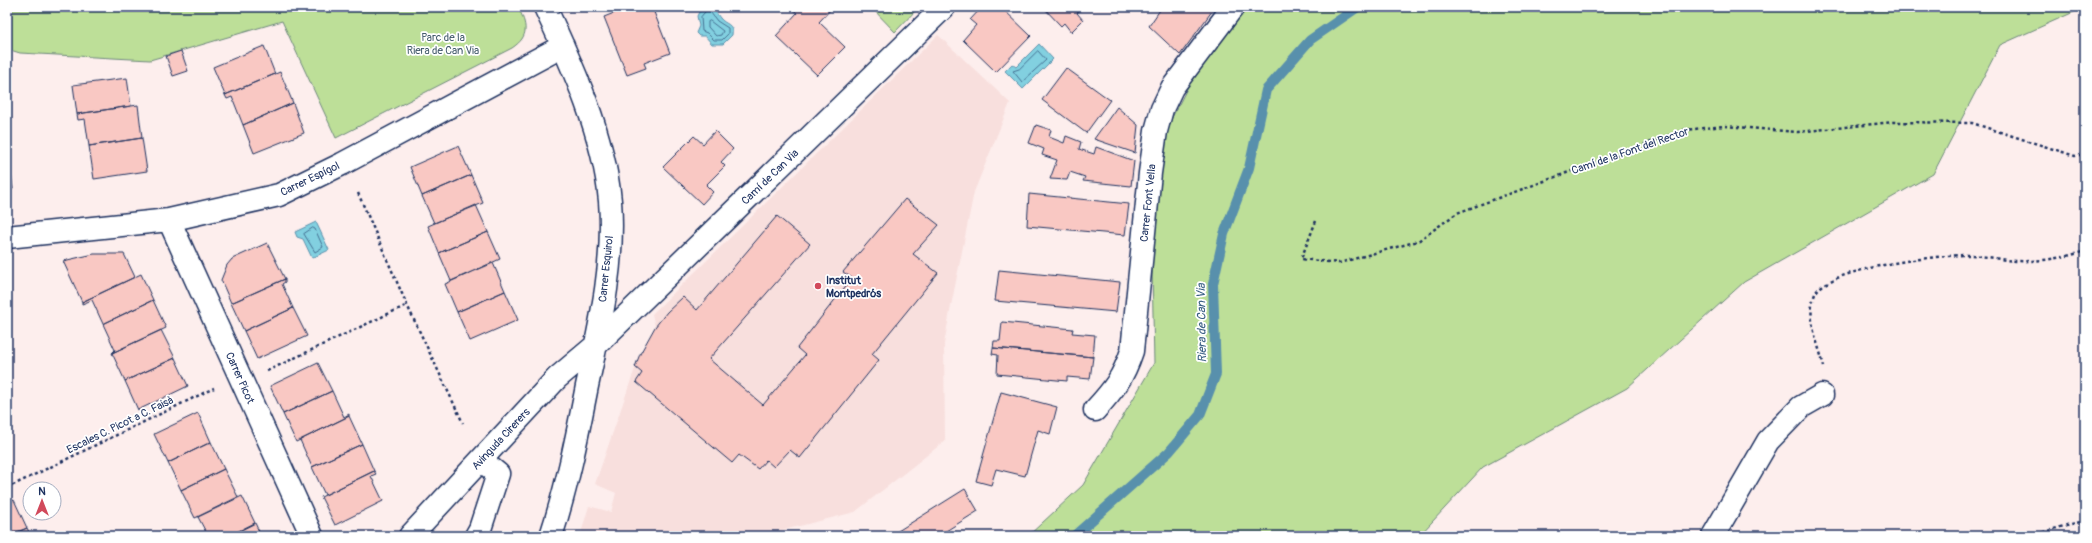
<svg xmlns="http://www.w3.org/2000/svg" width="2092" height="543" font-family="Pangolin,sans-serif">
<rect width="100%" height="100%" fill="#fdeeed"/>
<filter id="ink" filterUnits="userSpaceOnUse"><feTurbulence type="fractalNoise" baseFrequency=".025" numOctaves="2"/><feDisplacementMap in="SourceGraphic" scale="8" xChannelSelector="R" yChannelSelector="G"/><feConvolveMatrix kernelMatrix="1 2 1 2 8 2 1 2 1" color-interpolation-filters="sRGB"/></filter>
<g filter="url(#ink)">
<path fill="#f8dfdd" d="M938,35L1010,103L974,192L951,306L944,344L945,441L855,512L760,536H580L589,506L611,512L616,493L595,484L640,354L655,327L652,314Z"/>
<path fill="#bddf98" stroke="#6c877b" d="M7,7H518C527,25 530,36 512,48L336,138L282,21L150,60L20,53L7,49Z
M871,7H919L895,32Z
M1245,7H2085L2000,45L1933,174L1744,282L1627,388L1483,467L1419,536H1028L1083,485L1154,363L1152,266L1166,129L1192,79Z"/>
<path fill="#82d0e0" stroke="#5990ac" d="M709,7C716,10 716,13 720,18C725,25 734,23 732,35L723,44H712L705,36H699L696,33L699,26L697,16L699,12Z
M1039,44L1053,59L1023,89L1005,71L1012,64L1016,67Z
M316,222L329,250L312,258L303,239L297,237L295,232Z"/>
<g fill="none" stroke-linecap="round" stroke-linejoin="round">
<path stroke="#446f92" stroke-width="1" d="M708,9L717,21L728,28V34L722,40H714L707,33L702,31L701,17Z
M710,21L723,31L721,35L716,36L708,27V22Z
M1038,51L1046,60L1022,82L1013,71L1019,69Z
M313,228L315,229L323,247L315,252L304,234Z"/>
<path stroke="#5990ac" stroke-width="10" d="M1074,536L1169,452L1200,415L1216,374L1213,284L1224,234L1249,168L1266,90L1310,40L1358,7"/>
</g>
<path fill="#f9c8c3" stroke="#1b2f5e" d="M629,7H652L670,53L644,63L646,68L627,75L604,17Z
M790,7H833L819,22L845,47L817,75L776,36L797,13Z
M982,7H1001L1031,36L996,72L963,40L976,25L970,20Z
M1043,7H1084L1077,13L1083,20L1071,32L1064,23L1061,26Z
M1162,7H1215L1180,55L1149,26Z
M264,46L275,74L225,95L213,67Z
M181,51L188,71L173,76L166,56Z
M1066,68L1110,100L1086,133L1042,100Z
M280,72L293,103L243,125L232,97L227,99L225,95Z
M127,78L131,106L77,114L73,85Z
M293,103L304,133L254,153L243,125Z
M138,105L142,138L89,146L85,119L78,120L77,114Z
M1117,107L1138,125L1135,153L1094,139Z
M1036,125L1051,130L1049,137L1064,143L1066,136L1081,142L1079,149L1094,154L1096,147L1134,161L1131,186L1083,181L1085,177L1070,172L1067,180L1050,179L1057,160L1042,155L1044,149L1029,143Z
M715,131L733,149L721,162L725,166L706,185L713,192L702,204L663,167L694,136L703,144Z
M142,138L147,171L94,179L89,146Z
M458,146L471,175L422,196L410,167Z
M7,157H9L13,189L7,190Z
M471,175L483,203L434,223L422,196Z
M1029,194L1129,204L1125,235L1027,226Z
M905,199L939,225L913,254L938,273L872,354L879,360L800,458L790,450L774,467L766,460L758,469L739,455L732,463L636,382L642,373L635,367L640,354L655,327L667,312L683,297L697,310L777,216L810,244L709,359L763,405L805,355L797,348L852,278L843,272Z
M476,205L488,232L439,253L428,226Z
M488,232L500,259L451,281L439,253Z
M267,243L285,279L231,303L221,280L227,265L232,259Z
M94,254H124L135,277L82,302L63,261Z
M493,263L505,291L457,312L445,284Z
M999,270L1120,282L1116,312L995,301Z
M141,274L153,300L103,324L92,300L82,304V302Z
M285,279V282L282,284L293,308L244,331L231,303Z
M505,291L518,320L470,341L457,312Z
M153,300L166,328L112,353L115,350L103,324Z
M293,308L307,336L257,359L244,331Z
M1002,322L1073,329L1072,333L1095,335L1093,357L993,348L994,341H1000Z
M161,330L175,358L125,381L112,353Z
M993,348L1093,357L1090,379L1067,377V381L997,374L998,355L992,354Z
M175,358L188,386L138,410L125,381Z
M318,363L332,391L283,414L270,386Z
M332,391L344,417L349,414V416L296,442L283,414Z
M1001,392L1057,407L1050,434L1038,430L1025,476L996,469L991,485L976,481Z
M198,413L211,442L168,463L154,434Z
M349,416L362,444L312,467L300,440Z
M211,442L224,469L181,490L168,463Z
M362,444L374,471L325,495L312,467Z
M224,469L238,497L195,518L181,490Z
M374,471L376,474L371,476L383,501L335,525L321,497Z
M965,489L978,511L938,536H890Z
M242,496L255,523L229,536H208L198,517Z
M14,500L27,528L7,536V503Z
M255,523L261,536H229Z
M27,528L31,536H10Z"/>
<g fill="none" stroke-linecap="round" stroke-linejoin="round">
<defs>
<path id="minor" d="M545,7C573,67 604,134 610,201C615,263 600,326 587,386C577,437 567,487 551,536
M169,220L312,536
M7,237L169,220L279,195L342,164L563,46
M1095,410C1114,389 1123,378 1132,351L1150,173L1156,131L1162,109L1172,88L1233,7
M410,536L557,378L595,346L944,7
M476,536L480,529L498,474L481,460
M1713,536L1768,441L1801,407L1822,395"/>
</defs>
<use href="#minor" stroke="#1b2f5e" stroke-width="25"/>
<path stroke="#1b2f5e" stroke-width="2.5" stroke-dasharray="3 3" stroke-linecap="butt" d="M358,193L407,305L463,423
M1316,221L1301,259L1339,263L1418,241L1457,213L1684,130L1725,126L1798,132L1893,122L1972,123L2075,156L2085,154
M1824,367C1819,344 1805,318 1815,294C1826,268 1944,254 1971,255C1986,256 2001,260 2016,261C2039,262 2063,258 2085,251
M267,371L407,305
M7,488L214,388
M2031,536L2067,525L2085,521"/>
<use href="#minor" stroke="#fff" stroke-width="22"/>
</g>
</g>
<circle fill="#d1495b" stroke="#fff" stroke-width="1.5" cx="818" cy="286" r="4"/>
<g text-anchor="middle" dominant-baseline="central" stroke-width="3.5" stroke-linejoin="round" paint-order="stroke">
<g font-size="11" fill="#445b6c" stroke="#fff">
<text x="443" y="37">Parc de la<tspan x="443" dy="13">Riera de Can Via</tspan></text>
</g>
<g font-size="11" fill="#1b2f5e" stroke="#fff">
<text transform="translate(1630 151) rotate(-19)">Camí de la Font del Rector</text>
<text transform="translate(770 177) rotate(-44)">Camí de Can Via</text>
<text transform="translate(310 179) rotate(-26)">Carrer Espígol</text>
<text transform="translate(1148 203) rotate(-84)">Carrer Font Vella</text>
<text transform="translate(606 269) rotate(-84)">Carrer Esquirol</text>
<text transform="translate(240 378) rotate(66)">Carrer Picot</text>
<text transform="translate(120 425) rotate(-26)">Escales C. Picot a C. Faisà</text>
<text transform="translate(501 439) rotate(-47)">Avinguda Cirerers</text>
</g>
<g font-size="11" font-weight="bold" fill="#1b2f5e" stroke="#fff" text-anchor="start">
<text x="826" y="280">Institut<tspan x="826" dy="13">Montpedrós</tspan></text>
</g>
<g font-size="12" font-style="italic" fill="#3a5f85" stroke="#fff">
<text transform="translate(1202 323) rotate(-91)">Riera de Can Via</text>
</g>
</g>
<rect width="2092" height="543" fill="none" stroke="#fff" stroke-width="24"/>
<rect x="12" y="12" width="2068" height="519" fill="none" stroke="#1b2f5e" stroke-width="1.5" filter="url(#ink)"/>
<g transform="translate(42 501)"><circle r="19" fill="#ffffff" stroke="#a4acbf"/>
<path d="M0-3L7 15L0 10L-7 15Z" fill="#d1495b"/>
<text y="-6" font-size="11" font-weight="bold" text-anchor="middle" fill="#1b2f5e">N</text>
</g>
</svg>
